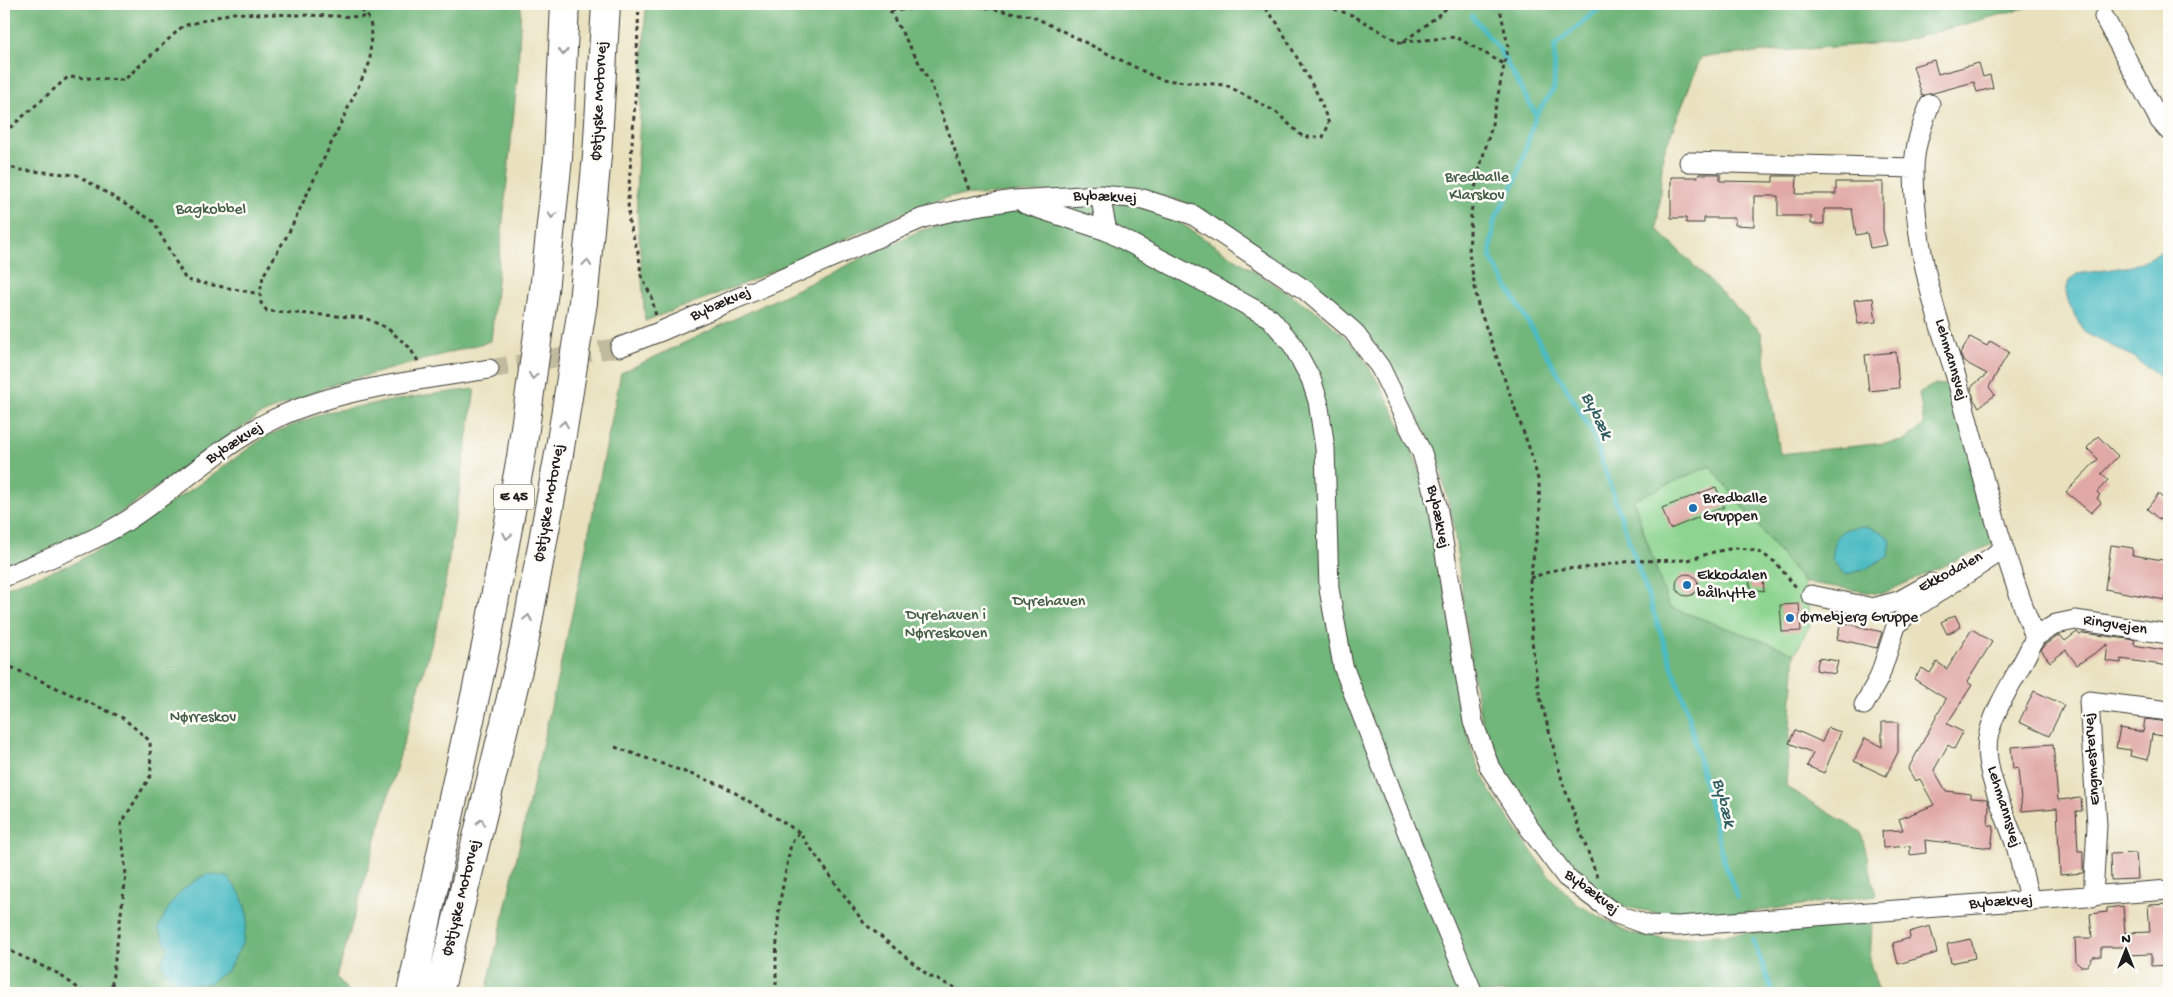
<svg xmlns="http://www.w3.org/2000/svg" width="2173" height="997" font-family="'Gochi Hand',sans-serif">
<rect width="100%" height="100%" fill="#fdfcf7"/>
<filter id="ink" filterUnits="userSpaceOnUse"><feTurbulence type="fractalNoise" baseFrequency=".02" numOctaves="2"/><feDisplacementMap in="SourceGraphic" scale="10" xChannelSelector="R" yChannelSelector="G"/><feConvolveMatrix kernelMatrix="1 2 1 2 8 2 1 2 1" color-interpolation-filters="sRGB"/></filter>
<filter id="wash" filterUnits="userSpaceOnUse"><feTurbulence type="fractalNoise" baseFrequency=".0096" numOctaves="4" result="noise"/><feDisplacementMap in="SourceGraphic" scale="20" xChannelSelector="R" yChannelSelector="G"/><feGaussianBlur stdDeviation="1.12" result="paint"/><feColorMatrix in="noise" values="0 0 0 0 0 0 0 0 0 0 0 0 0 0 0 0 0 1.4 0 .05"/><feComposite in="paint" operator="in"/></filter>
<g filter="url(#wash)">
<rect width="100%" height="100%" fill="#e9e1be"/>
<path fill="#8cd48f" stroke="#547856" d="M1710,466L1803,582L1811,623L1795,653L1669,607L1633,499Z"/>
<path fill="#71b67a" stroke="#46694b" d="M4,4H521L518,71L491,341L329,386L260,415L95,531L4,568Z
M646,4H2040L1898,42L1701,57L1663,154L1657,229L1761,332L1780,454L1904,441L1924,425L1919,393L1935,384L1952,386L1993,544L1881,594L1803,582L1710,466L1633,500L1669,607L1795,653L1786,787L1861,832L1876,895L1705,918L1663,914L1626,907L1599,893L1570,869L1542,833L1496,756L1484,730L1473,678L1453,521L1437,455L1397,377L1378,348L1359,327L1194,208L1180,201L1131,188L952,196L919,206L743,284L645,321L636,192Z
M1060,204H1131L1165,213L1320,314L1358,349L1384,392L1409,443L1422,477L1432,517L1471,749L1489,790L1545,871L1578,905L1630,933L1666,939L1872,923L1870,963L1879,993H486L577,592L621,373L919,231L988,213Z
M475,389L441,610L337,977L349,993H4V588L75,563L194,488L266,436L326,412L426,395Z"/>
<path fill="#4cbbc3" stroke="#346c70" d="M2169,249V385L2134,357L2085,333L2069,304L2066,292L2069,280L2077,274L2132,266Z
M1866,526L1882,532L1891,540L1889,556L1868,568L1845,575L1832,560C1835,532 1838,529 1866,526Z
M207,874L228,877L241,895L248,917L243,942L228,970L210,983L183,985L169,977L161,964L168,948L158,928C172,900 178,889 207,874Z"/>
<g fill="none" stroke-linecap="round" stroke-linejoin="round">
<path stroke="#4cbbc3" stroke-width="5" d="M1624,4L1597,10L1555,45L1554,89L1536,115L1517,178L1494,221L1490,257L1592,432L1686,707L1723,858L1737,897
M1472,16L1499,49L1536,115
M1753,940L1773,993"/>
</g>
<g id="blocks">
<path fill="#e0a9a6" d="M1934,60L1938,74L1979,63L1983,77L1990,75L1993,88L1977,92L1974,82L1922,96L1913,66Z
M1699,174H1720V181L1773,182V176H1797L1796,194H1836V182H1883V230L1887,245L1870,248L1867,233L1856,235L1852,209H1824V224H1811V216H1778V196H1754V226L1735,225V218H1704V223H1686V218H1671V177H1698Z
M1873,298L1876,322L1858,324L1854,300Z
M1970,337L1987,346L1990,341L2009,352L1989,387L1995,395L1979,407L1974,400L1971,387L1987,374L1963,361L1960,353Z
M1896,352L1899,388L1869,391L1865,355Z
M2098,436L2118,456L2101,474L2108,480L2097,492L2100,495L2097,498L2101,503L2091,513L2066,492L2098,459L2087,448Z
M1716,487L1724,507L1670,529L1662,508Z
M2158,494L2169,503V507L2160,520L2147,509Z
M2111,545L2133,548L2132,555L2169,561L2165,600L2105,589Z
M1676 585a11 11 0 1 1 22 0a11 11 0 1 1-22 0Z
M1755,576L1763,579L1764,591L1752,589L1749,582Z
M1799,604L1801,631L1782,632L1780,605Z
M1955,615L1961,627L1947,634L1941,622Z
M1841,622L1882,632L1877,648L1837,639Z
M1972,629L1992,642L1967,682L1972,685L1947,724L1963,732L1954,749L1948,745L1934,770L1946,791L1971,794V798L1987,799L1989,805L1988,825L1994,826L1991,848L1925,840L1926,853L1910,855V846L1883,848L1882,831L1903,830L1899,819L1934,805L1920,779L1915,781L1908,769L1946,699L1914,679L1922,668L1930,673L1937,662L1947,669Z
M2077,632L2080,635L2083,633L2135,640L2134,645L2169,651V666L2121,659V663L2106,661L2108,644L2077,665L2066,650L2050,662L2041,650L2044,645L2060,635L2065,641Z
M1819,658L1838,661L1835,674L1816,670Z
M2034,691L2064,705L2049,736L2019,722Z
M2145,719L2169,722L2167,737L2152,734L2148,760L2130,756L2131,750L2116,748L2120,728L2143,732Z
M1882,722H1898V752L1886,776L1854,761L1865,738L1882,747Z
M1828,728L1841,732L1824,773L1807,766L1813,753L1789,743L1795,730L1822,742Z
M2053,744L2058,800L2081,798L2082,811H2076L2078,851H2083V873L2060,875L2057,808L2022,811L2018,768L2013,769L2011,747Z
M2136,853L2138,879L2111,880L2110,854Z
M2169,904V965L2151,966V954L2127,955V947H2101V956L2093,957L2087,966H2080L2076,962L2075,938H2092L2090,914L2107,912V908L2123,906L2125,933L2150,932L2148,905Z
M1930,926L1937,953L1898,964L1893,943L1910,938L1909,932Z
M1971,939L1975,958L1951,963L1947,944Z"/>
</g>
</g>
<g filter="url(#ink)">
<use href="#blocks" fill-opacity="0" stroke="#3b3a34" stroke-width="1"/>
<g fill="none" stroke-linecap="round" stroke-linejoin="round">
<path stroke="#c0ba9e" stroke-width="19" stroke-dasharray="19 9" stroke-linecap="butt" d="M489,369L620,347"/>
<defs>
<path id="minor" d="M2104,17L2160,121L2169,131
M1930,104C1922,125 1914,147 1914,170C1914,219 1924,272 1938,319C1944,340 1951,360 1957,380C1980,467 2002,554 2035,637C2022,669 1998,699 1989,733C1980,766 2006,814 2016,846C2021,864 2025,883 2030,901
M1689,162L1914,168
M1100,195L1107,231
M1025,204L1107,231L1223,292L1270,318L1292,344L1311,379L1318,401L1325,448L1329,589L1343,666L1429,888L1473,993
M620,347L659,332L923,218L975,206L1014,200L1100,195L1143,199L1193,215L1305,290L1353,331L1380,367L1422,453L1437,505L1473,722L1490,768L1530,829L1566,877L1614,913L1647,925L1678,926L2169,890
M4,577C44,560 87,545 125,522C174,491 216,449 268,422C335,388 416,381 489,369
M1811,595L1873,608L1899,601L1931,583
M2035,637L2056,624L2075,620L2169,634
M1864,705L1879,678L1896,626L1910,611L2004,549
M2093,897L2097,825L2089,701L2169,711"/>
<path id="highway" d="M411,993L487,641L521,457L544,291L558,158L565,4
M439,993L523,649L559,454L583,302L597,156L606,4"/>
</defs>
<use href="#minor" stroke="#3b3a34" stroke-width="21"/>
<use href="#highway" stroke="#3b3a34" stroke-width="30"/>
<path stroke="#3b3a34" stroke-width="3" stroke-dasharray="4 4" stroke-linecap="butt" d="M356,4L368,17L371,26L370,62L288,234L263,276L260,294L261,303L267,311L365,318L387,328L409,347L420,364
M639,4L635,101L628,200L629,222L639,256L641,275L652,298L656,317
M886,4L932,86L969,190
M1319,4L1352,15L1401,43L1421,29L1452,4
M1499,4L1508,46L1491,129L1477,177L1471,213L1469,253L1478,305L1531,453L1539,483L1540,516L1530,578L1532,641L1538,689L1563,784L1598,879
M361,7L370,8L378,4
M891,11L964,4L1032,16L1161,80L1226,85L1276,112L1303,137H1323L1329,124L1318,95L1278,24L1262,4
M1402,42L1456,37L1504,64
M4,133L68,77L124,80L183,26L232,13L368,17
M4,166L21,170L77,175L153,221L186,280L260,294
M1530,578L1558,569L1584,568L1632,561L1688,560L1714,552L1735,548L1749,549L1761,553L1775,562L1796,587
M4,664L123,718L150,741L151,775L121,824L126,875L112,982L113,993
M615,747L724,786L799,832L864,923L929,976L967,993
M4,948L57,973L85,993
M776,993V959L779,906L791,844L799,832"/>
<use href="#minor" stroke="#fff" stroke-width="19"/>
<use href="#highway" stroke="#fff" stroke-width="28"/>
</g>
<defs><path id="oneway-chevron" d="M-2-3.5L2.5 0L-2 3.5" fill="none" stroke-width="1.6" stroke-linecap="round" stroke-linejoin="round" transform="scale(1.25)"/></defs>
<g stroke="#999">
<use href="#oneway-chevron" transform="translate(563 52) rotate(93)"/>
<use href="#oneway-chevron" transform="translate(552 215) rotate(96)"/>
<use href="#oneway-chevron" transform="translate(587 263) rotate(-84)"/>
<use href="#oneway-chevron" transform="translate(533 376) rotate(98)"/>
<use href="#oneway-chevron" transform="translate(564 424) rotate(-81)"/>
<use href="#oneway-chevron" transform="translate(507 536) rotate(101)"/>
<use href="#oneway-chevron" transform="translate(528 618) rotate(-79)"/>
<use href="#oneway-chevron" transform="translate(481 822) rotate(-76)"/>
</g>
</g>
<g fill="#1f6fb2" stroke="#fdfcf7" stroke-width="2">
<circle cx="1693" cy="508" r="5"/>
<circle cx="1687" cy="585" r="5"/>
<circle cx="1790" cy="618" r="5"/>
</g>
<g text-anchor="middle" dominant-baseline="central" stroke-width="5" stroke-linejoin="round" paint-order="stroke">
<rect fill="#fdfcf7" stroke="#605f5e" stroke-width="1" x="494" y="484.5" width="40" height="25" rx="4"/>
<g font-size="15" font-weight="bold" fill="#1c1c1c">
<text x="514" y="497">E 45</text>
</g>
<g font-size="16" fill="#1c1c1c" stroke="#fdfcf7">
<text transform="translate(600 101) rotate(-87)">Østjyske Motorvej</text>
<text transform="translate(1105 198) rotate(2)">Bybækvej</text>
<text transform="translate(721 305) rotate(-24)">Bybækvej</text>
<text transform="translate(1950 360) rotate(74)">Lehmannsvej</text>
<text transform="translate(235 444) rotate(-33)">Bybækvej</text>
<text transform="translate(550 503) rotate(-80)">Østjyske Motorvej</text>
<text transform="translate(1437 517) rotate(78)">Bybækvej</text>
<text transform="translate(1951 573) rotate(-28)">Ekkodalen</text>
<text transform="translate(2115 626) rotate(9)">Ringvejen</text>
<text transform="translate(2093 759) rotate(-94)">Engmestervej</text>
<text transform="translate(2003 807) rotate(73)">Lehmannsvej</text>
<text transform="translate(1591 893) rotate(37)">Bybækvej</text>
<text transform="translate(462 898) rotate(-76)">Østjyske Motorvej</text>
<text transform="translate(2001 903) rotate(-4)">Bybækvej</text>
</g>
<g font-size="16" fill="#435c44" stroke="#fdfcf7">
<text x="1477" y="178">Bredballe<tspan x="1477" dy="18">Klarskov</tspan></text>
<text x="211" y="210">Bagkobbel</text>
<text x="1049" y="602">Dyrehaven</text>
<text x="946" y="616">Dyrehaven i<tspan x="946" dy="18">Nørreskoven</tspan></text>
<text x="203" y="718">Nørreskov</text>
</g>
<g font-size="16" fill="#1c1c1c" stroke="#fdfcf7" text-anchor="start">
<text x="1703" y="499">Bredballe<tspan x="1703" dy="18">Gruppen</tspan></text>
<text x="1697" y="576">Ekkodalen<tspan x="1697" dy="18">bålhytte</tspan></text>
<text x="1800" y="618">Ørnebjerg Gruppe</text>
</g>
<g font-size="18" font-style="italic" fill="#2f5c5f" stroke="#fdfcf7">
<text transform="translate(1596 416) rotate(64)">Bybæk</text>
<text transform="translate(1723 803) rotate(76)">Bybæk</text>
</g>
</g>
<rect width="2173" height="997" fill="none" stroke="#fdfcf7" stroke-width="20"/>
<g transform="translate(2126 950)" stroke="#fdfcf7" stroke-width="4" paint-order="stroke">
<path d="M0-4L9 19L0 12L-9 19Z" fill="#1c1c1c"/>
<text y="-8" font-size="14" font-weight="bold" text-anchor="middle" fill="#1c1c1c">N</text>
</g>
</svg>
